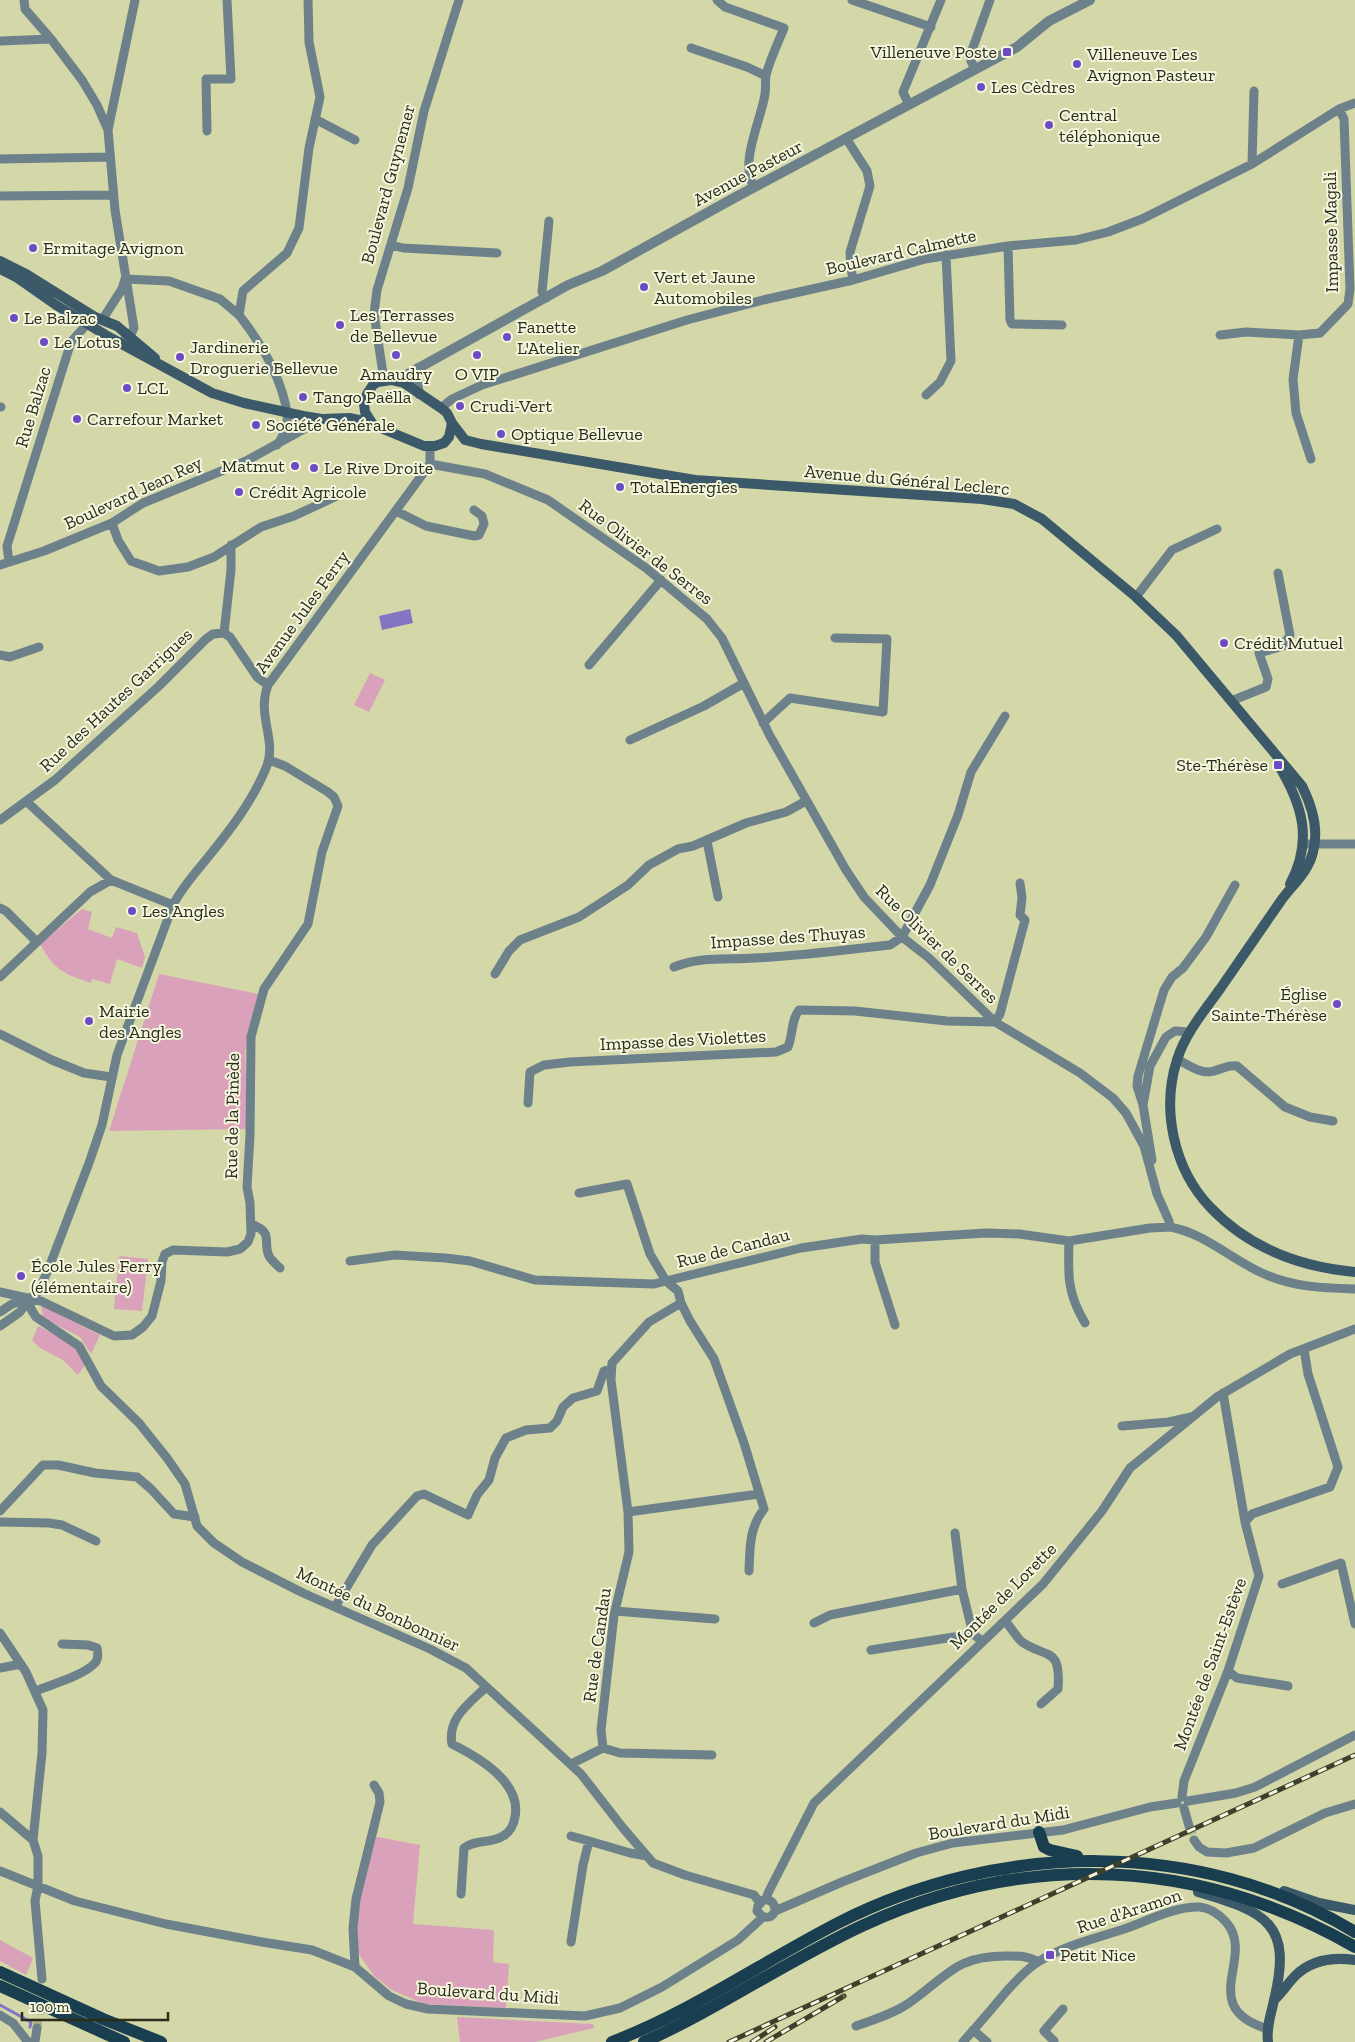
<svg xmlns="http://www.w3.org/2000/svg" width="1355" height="2042" font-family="'Zilla Slab',serif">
<rect width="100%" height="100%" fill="#d4d7a8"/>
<path fill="#daa2ba" d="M370,673L385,680L369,712L354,705Z
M82,909L92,912L88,929L112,938L116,927L137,933L145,957L142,968L117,959L110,984L92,979L91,983C64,974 54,970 40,944Z
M159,974L259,994L245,1051L248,1129L109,1131Z
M119,1256L148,1259L142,1311L114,1309Z
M41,1305L100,1335L91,1354L80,1337L43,1318Z
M38,1326C60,1336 73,1344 87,1362L78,1375L63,1360L40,1348L32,1340Z
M372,1836L420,1845L413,1924L494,1930L493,1962L509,1964L506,2008L424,2004L392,1990L374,1976L358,1953L357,1929L359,1899Z
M0,1940L33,1958L26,1975L0,1961Z
M457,2017L593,2024L594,2028L535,2042H460Z"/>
<path fill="#8474c4" d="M410,609L413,623L382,630L379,616Z"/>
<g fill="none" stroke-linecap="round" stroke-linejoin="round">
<path stroke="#8474c4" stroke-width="3" d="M0,2005L31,2022L30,2027"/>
<path stroke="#b2b58c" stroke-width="9" stroke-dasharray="9 4.5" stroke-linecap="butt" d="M1189,1826L1194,1840
M37,2028L40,1999"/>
<path stroke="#6d818b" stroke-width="9" d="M24,0L25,9L51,39L82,80L97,105L108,130
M717,0L725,7L784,28C778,43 770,59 766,75C765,81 766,88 765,94C761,121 739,162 754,187
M852,0L931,27
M0,41L51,39
M691,48L747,67L766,76
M975,69L971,61V53L990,0
M909,105L903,92L941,0
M315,119L355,140
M207,131L206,79H231L227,0
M846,138L867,171L870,186L850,252L851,268L853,280
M0,159L110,157
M1252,164L1254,91
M0,196L113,195
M391,245L403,248L497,253
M1008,246L1010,320L1012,324L1062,325
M125,279L169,281L220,299L239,315
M546,298L542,292L549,221
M1220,335L1246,332L1299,335L1320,333L1348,304L1350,289L1344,119L1339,109
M1299,335L1293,379L1296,413L1311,459
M124,340L130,336L134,328L115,210L108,130L135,0
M384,380L374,314L377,290L408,188L424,111L459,0
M926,395L940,382L951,361L946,255
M0,407H1
M441,408L452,399L482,385L687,320L763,300L853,280L925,259L1008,246L1076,240L1108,232L1142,219L1252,164L1339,109L1355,103
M277,445C284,435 289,424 287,412C281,377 261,343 239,315L243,291L287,253L299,228L309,148L320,97L309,42L308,0
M430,464L485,474L548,500L646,568L707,619L722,638L770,736L846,870L864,897L902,937L929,958L995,1022L1080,1073L1113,1098L1126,1113L1144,1146L1157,1194L1169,1221L1170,1227C1204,1233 1231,1259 1262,1273C1292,1287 1322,1288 1355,1289
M396,511L426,526L474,536L479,535L484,524L482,516L474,510
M112,523L118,540L131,561L159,571L188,567L214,557L261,527L294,516L337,496
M9,562L7,546L71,342L87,324L104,317L122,289L125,279
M0,565L44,551L112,523L143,503L246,461L322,419
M1136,597L1172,550L1217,529
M224,633L231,570V545
M0,655L10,657L39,647
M589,665L661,580
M1231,701L1266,687L1268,679L1259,653L1283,646L1290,635L1278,573
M763,723L790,698L883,712L887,639L835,638
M630,740L704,706L744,683
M26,801L111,880L173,905
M0,820L55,780L159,686L206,639L213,634L224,633L230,637L257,677L268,685
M707,841L718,897
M1302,844H1355
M0,908L6,911L37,942
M674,967C701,956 727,960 755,958C800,956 845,950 890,945L902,937L930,885L958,815L971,772L1005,716
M495,974L509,951L520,940L579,917L628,885L649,865L678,849L693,846L746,823L786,812L806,801
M0,977L90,892L111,880
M0,1034L52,1060L84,1073L111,1077
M1177,1059C1188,1065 1202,1075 1214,1071C1223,1069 1228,1064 1237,1066L1285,1107L1310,1117L1333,1121
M528,1103L530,1072L544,1065L570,1062L776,1052L788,1047C793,1035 791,1020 799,1010L855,1011L947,1021L995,1022L1000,1014L1025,920L1020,915L1022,898L1020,883
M1143,1105L1137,1086L1138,1076L1164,990L1172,977L1183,968L1206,937L1235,885
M1152,1160L1143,1105L1150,1066L1166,1037L1175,1031L1190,1032
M251,1224C275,1233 262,1241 269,1256C271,1260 277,1265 280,1268
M875,1240V1262L895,1325
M1069,1241C1068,1275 1067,1293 1085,1323
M350,1261L395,1255L445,1258L470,1261L535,1280L654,1284L666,1281L650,1254L627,1184L579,1193
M0,1292L41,1301L114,1336L132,1335L143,1327L152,1316L161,1281L162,1262L165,1254L173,1250L227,1252L240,1249L248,1242L251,1234L250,1203L247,1187L250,1135L251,1037L264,989L308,924L322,852L338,806L334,797L328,792L285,766L269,760
M29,1299L31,1309L36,1317L79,1346L101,1386L139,1423L167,1458L185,1484L197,1526L214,1543L242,1562L303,1593L430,1649L466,1668L581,1774L623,1828L653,1863L685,1875L754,1895L760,1903
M681,1303L690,1321L714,1359L744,1443L764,1509C749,1528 750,1548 749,1571
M0,1312L12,1304L29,1299
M0,1326L20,1312L29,1299L38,1292L48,1270L89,1163L102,1125L117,1055L173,905C182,887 197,871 209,856C231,829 253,800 266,768C278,741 256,716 268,685L430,464V446
M1122,1426L1169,1422L1191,1417
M0,1511L43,1465H58L95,1473L137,1477L151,1489L174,1514L195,1517
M628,1512L759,1494
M0,1522L49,1523L62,1525L96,1541
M1245,1522L1252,1514L1330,1487L1338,1467L1308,1374L1304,1349
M955,1533L962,1589L973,1634L982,1641
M1282,1584L1341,1563L1355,1624
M335,1607L372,1545L417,1496L424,1494L468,1515L477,1495L489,1480L495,1458L506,1438L526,1430L550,1428L557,1421L563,1407L573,1398L597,1391L604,1371L611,1369
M615,1611L715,1619
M1005,1621C1011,1627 1016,1637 1022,1642C1047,1659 1061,1646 1058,1689L1041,1704
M814,1623L830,1615L962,1589
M0,1633L26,1672L43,1710L42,1753L33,1840
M871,1650L973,1634
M0,1668L21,1664
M1228,1671L1237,1678L1288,1686
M36,1691C52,1684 83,1676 95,1663C99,1659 98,1653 97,1648L88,1645L62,1644
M603,1748L620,1753L712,1755
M571,1764L603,1748L601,1730L614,1615L629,1552L628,1512L611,1380L612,1363L649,1322L681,1303L678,1291L666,1281L801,1248L862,1239L875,1240L986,1233L1019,1234L1069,1241L1150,1228L1170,1227
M1182,1797L1184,1781L1228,1671L1259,1576L1245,1522L1223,1393
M1188,1801L1236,1793L1255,1787L1355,1735
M1184,1808L1189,1826
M0,1812L33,1840L38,1856V1886L35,1901L42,1979
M571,1836L589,1841
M1194,1840L1199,1847L1207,1852L1226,1853L1254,1848L1325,1813L1355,1804
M0,1871L75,1901L166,1924L262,1942L312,1950L355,1967L389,1996L406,2004L428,2009L585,2016L620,2008L662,1987L738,1940L763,1917
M461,1894L464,1848C475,1839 491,1844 503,1836C510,1832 514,1824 515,1817C522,1782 478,1757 452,1744C447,1718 470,1703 486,1687
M766,1900L768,1893L814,1803L1043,1584L1102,1511L1130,1468L1217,1397L1290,1354L1355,1329
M763,1917C769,1918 772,1917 775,1911L842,1882L916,1853L953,1843L1063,1830L1150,1807L1177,1803
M763,1917L757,1911L758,1906L763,1900C771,1899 775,1903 775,1911
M571,1942L583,1865L589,1841L630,1853L647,1856
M355,1967L353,1928L356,1899L380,1802L379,1793L374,1785
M0,2015L13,2023L28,2042
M856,2026C873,2020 893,2014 909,2003C948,1976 955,1955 1009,1956C1019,1956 1029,1956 1038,1962
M973,2030L987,2042
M1054,2041L1044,2031L1063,2009
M35,2042L37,2028
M963,2042C977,2026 991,2010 1005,1993C1015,1982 1025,1970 1038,1962C1064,1945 1098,1938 1127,1928C1149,1920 1176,1906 1200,1907C1210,1908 1219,1914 1226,1922C1257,1957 1195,2007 1268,2029"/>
<path stroke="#6d818b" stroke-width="10" d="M418,368L416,376L419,394
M397,380L568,285L602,271L734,198L987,63L1017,47L1049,21L1090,0"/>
<path stroke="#3c5969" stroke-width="10" d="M0,261L26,274L95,317L117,326L155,358
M0,269L16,277L56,305L109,337L212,393L244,403L303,416L322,419L349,418L364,421L424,446H435L444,443L449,437L452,423L447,413L441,408L404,383L391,380L378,382L373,385L367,394L364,404L365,412L372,423
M452,423L465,440L481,444L695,480L982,499L1014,504L1042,519L1136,597L1176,635L1302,786C1312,806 1319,830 1313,852C1308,873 1292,885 1280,902C1260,931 1240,960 1220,989C1204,1011 1185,1034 1177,1060C1161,1110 1174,1169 1210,1207C1249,1248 1300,1267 1355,1272
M1279,766C1303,806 1313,841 1290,884
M1284,1891L1319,1903L1355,1910
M1198,1892C1266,1912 1293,1923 1274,2000C1271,2015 1266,2027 1268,2042
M1274,2000C1282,1993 1288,1983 1295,1976C1311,1960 1334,1957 1355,1960"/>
<path stroke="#183e50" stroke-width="12" d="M1039,1832L1044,1847L1050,1850L1077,1856
M0,1972L103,2019L161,2042
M0,1986L124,2042
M612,2042C691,2012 762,1962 838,1923C999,1841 1198,1837 1355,1932
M644,2042C720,2008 788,1960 864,1925C1026,1850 1200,1858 1355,1947"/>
<defs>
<path id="rail" d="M729,2042L1355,1755
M752,2042L775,2027
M766,2042L844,1996"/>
</defs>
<use href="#rail" stroke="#3f402b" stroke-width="5"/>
<use href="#rail" stroke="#f4f6de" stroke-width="3" stroke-dasharray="9" stroke-linecap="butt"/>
</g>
<g fill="#6d4bc4" stroke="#f4f6de" stroke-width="2">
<rect x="1002" y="47" width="10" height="10" rx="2.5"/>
<circle cx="1077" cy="64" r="5"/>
<circle cx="981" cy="87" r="5"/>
<circle cx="1049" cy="125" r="5"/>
<circle cx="33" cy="248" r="5"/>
<circle cx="644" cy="287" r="5"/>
<circle cx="14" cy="318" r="5"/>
<circle cx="340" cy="325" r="5"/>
<circle cx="507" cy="337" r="5"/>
<circle cx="44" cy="342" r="5"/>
<circle cx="396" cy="355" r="5"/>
<circle cx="477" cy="355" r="5"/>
<circle cx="180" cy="357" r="5"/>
<circle cx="127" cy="388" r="5"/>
<circle cx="303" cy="397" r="5"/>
<circle cx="460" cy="406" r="5"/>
<circle cx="77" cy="419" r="5"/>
<circle cx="256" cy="425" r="5"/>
<circle cx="501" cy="434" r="5"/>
<circle cx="295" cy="466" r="5"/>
<circle cx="314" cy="468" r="5"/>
<circle cx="620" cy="487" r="5"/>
<circle cx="239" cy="492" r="5"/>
<circle cx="1224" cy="643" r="5"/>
<rect x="1273" y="760" width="10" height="10" rx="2.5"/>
<circle cx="132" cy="911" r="5"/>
<circle cx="1337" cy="1004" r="5"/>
<circle cx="89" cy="1021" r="5"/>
<circle cx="21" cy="1276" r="5"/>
<rect x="1045" y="1950" width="10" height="10" rx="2.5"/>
</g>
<g text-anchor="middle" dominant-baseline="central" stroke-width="4" stroke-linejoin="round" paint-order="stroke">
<g font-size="18" fill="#2b2c1a" stroke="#f4f6de" text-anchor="start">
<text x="997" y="52" text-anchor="end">Villeneuve Poste</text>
<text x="1087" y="54">Villeneuve Les<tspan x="1087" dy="21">Avignon Pasteur</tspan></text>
<text x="991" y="87">Les Cèdres</text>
<text x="1059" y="115">Central<tspan x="1059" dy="21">téléphonique</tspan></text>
<text x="43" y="248">Ermitage Avignon</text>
<text x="654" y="277">Vert et Jaune<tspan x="654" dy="21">Automobiles</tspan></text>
<text x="350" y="315">Les Terrasses<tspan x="350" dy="21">de Bellevue</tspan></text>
<text x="24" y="318">Le Balzac</text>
<text x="517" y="327">Fanette<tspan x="517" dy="21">L'Atelier</tspan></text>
<text x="54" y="342">Le Lotus</text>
<text x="190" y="347">Jardinerie<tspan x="190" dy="21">Droguerie Bellevue</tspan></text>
<text x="396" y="374" text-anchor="middle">Amaudry</text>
<text x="477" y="374" text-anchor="middle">O VIP</text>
<text x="137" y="388">LCL</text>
<text x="313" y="397">Tango Paëlla</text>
<text x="470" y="406">Crudi-Vert</text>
<text x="87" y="419">Carrefour Market</text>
<text x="266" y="425">Société Générale</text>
<text x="511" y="434">Optique Bellevue</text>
<text x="285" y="466" text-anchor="end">Matmut</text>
<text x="324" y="468">Le Rive Droite</text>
<text x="630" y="487">TotalEnergies</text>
<text x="249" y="492">Crédit Agricole</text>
<text x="1234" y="643">Crédit Mutuel</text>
<text x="1268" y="765" text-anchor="end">Ste-Thérèse</text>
<text x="142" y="911">Les Angles</text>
<text x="1327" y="994" text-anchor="end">Église<tspan x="1327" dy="21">Sainte-Thérèse</tspan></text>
<text x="99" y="1011">Mairie<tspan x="99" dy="21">des Angles</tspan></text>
<text x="31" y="1266">École Jules Ferry<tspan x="31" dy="21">(élémentaire)</tspan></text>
<text x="1060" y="1955">Petit Nice</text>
</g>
<g font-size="18" fill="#2b2c1a" stroke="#f4f6de">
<text transform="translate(748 173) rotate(-28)">Avenue Pasteur</text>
<text transform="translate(388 184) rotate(-75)">Boulevard Guynemer</text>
<text transform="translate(1331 232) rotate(-91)">Impasse Magali</text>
<text transform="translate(901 252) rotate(-13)">Boulevard Calmette</text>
<text transform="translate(33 407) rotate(-73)">Rue Balzac</text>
<text transform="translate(907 480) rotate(5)">Avenue du Général Leclerc</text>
<text transform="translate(133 493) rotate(-25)">Boulevard Jean Rey</text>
<text transform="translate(646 552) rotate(37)">Rue Olivier de Serres</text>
<text transform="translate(302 612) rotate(-54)">Avenue Jules Ferry</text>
<text transform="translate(116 700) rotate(-43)">Rue des Hautes Garrigues</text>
<text transform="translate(788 937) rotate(-4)">Impasse des Thuyas</text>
<text transform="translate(937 944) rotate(44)">Rue Olivier de Serres</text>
<text transform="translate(683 1040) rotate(-3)">Impasse des Violettes</text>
<text transform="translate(232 1116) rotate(-89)">Rue de la Pinède</text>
<text transform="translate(733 1248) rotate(-14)">Rue de Candau</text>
<text transform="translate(1003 1596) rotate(-45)">Montée de Lorette</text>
<text transform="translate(378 1609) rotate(25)">Montée du Bonbonnier</text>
<text transform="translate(597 1645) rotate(-82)">Rue de Candau</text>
<text transform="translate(1210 1664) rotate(-70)">Montée de Saint-Estève</text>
<text transform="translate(999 1823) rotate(-9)">Boulevard du Midi</text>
<text transform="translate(1129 1911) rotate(-18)">Rue d'Aramon</text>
<text transform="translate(488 1993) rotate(4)">Boulevard du Midi</text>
</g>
</g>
<path d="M22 2012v8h146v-8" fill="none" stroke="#2b2c1a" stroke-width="2.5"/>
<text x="30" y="2012" font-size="15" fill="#2b2c1a" stroke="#f4f6de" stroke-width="4" paint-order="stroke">100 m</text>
</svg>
